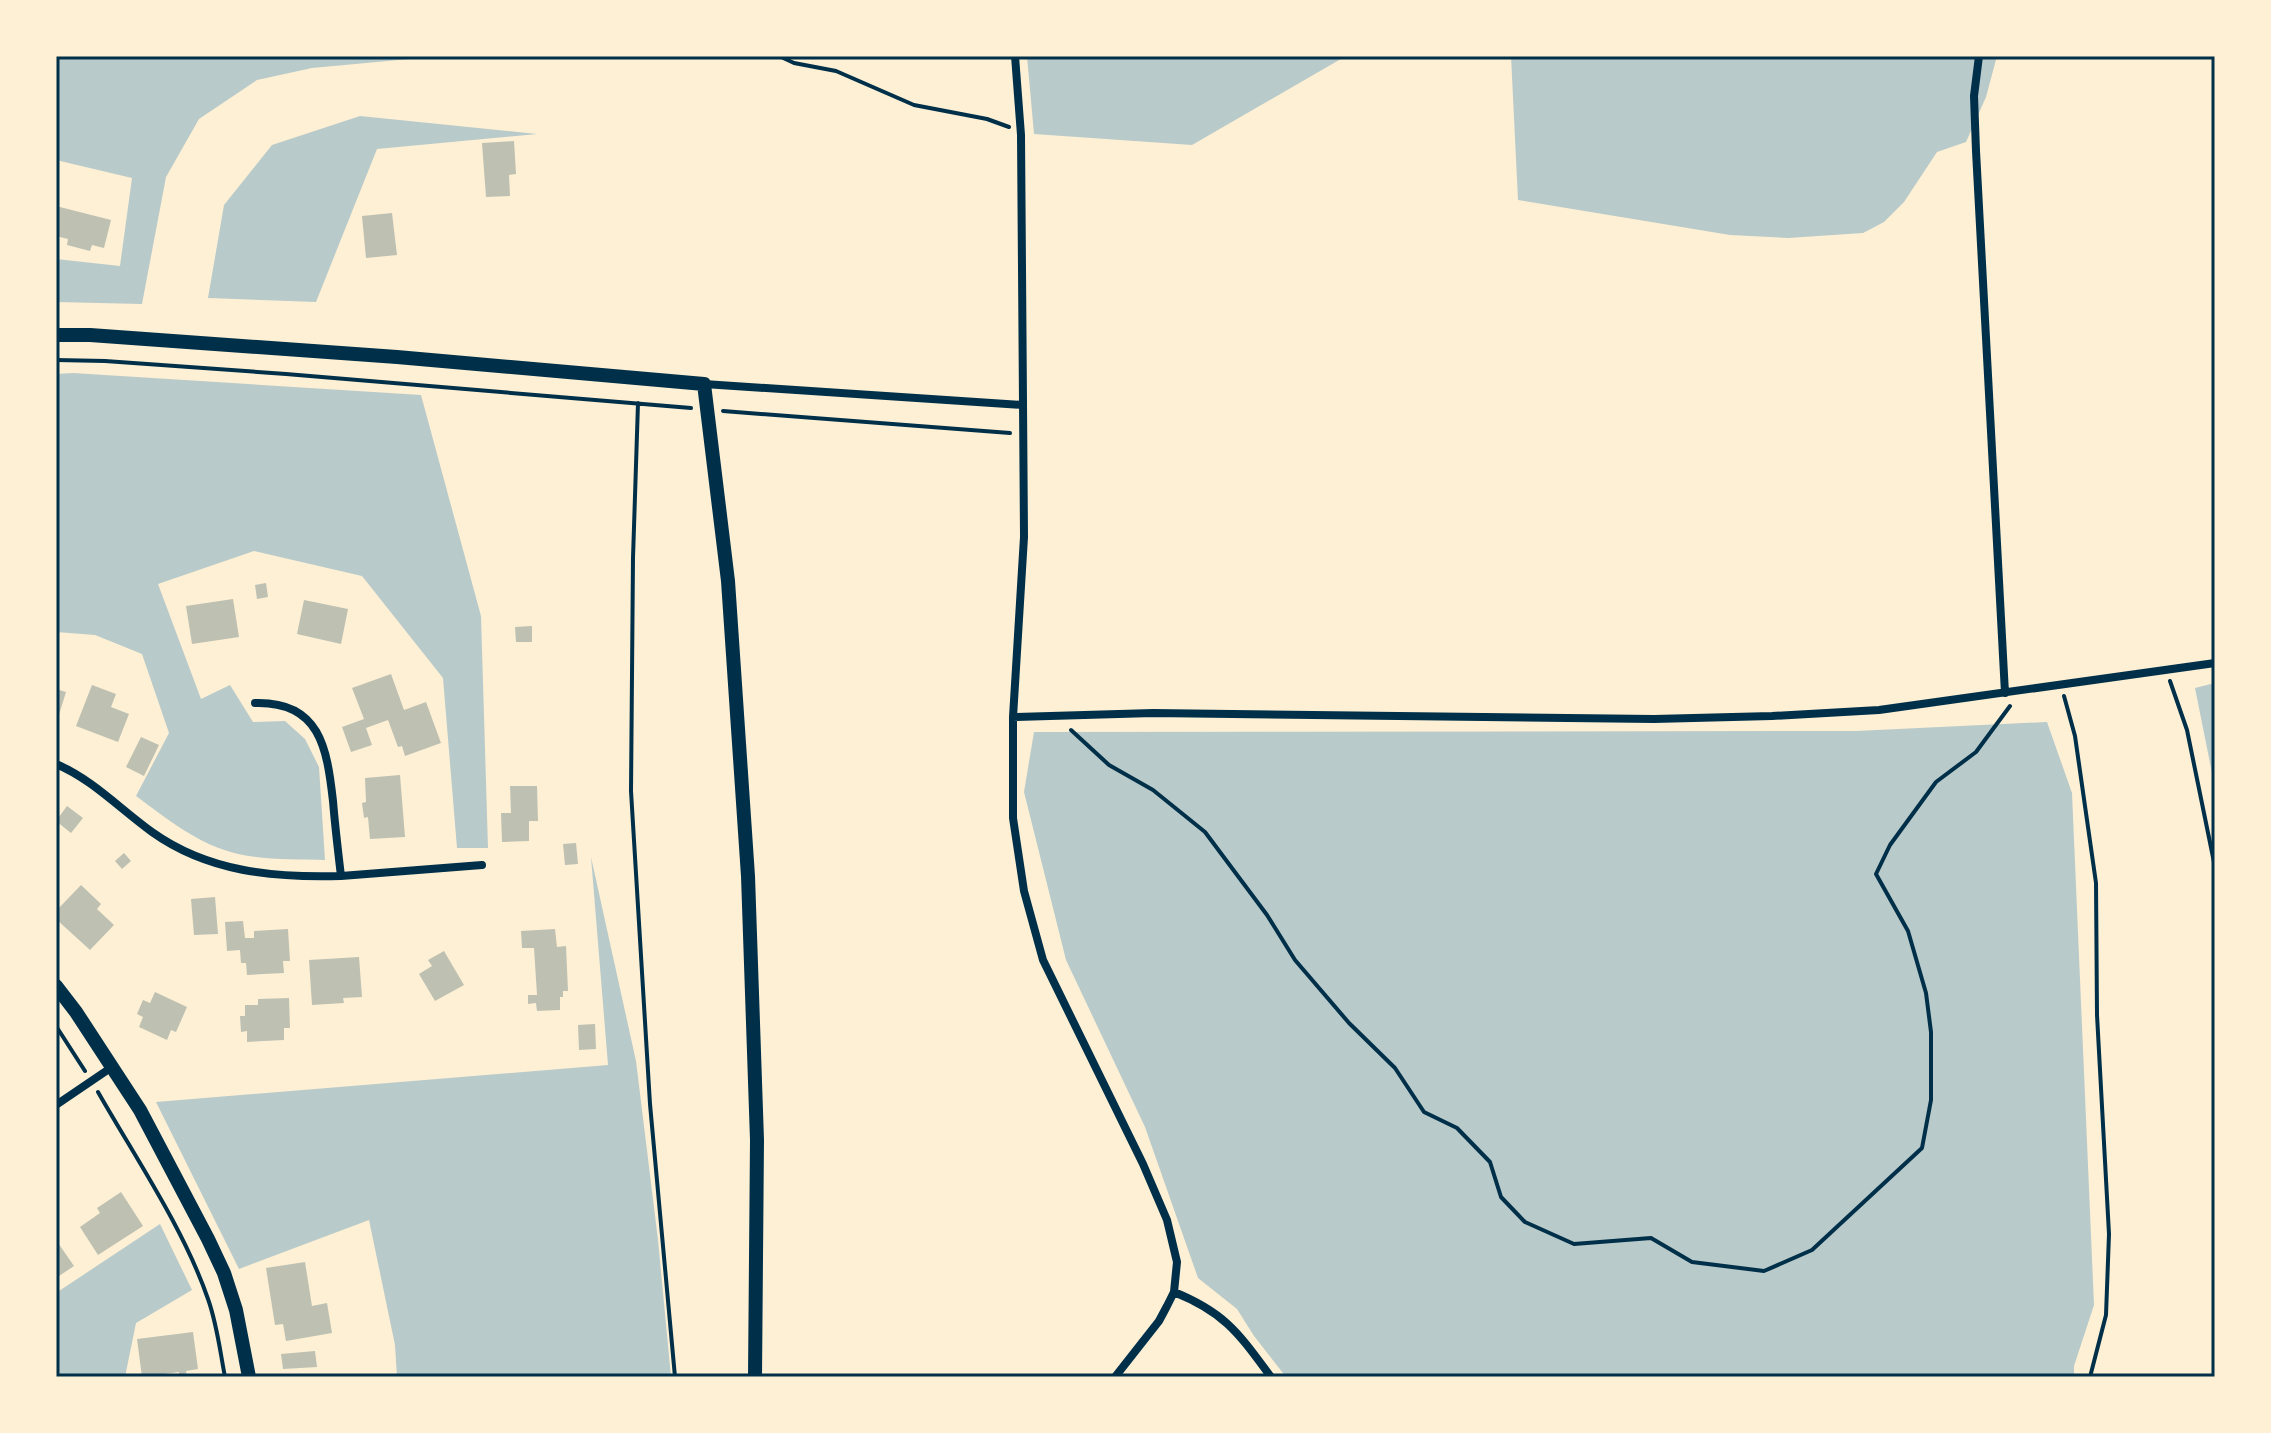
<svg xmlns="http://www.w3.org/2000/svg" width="2271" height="1433" font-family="Literata,serif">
<rect width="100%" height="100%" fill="#fdf0d5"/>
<path fill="#b9caca" d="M56,56H442L312,68L257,80L199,119L166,177L142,304L56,302V259L120,266L132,178L56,160Z
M1027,56H1346L1192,145L1034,134Z
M1511,56H1997L1986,97L1966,142L1937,152L1904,202L1884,222L1863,233L1788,238L1730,235L1518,200Z
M360,116L537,134L377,149L316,302L208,298L224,205L272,145Z
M73,373L421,395L481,616L488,848H457L443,678L362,576L254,551L158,584L201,699L230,685L253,722L285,721L305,739L319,767L325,860C296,859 267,860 238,854C199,845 167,819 136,796L169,733L142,654L95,635L56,632V374Z
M2215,683V788L2195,688Z
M2047,722L2072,793L2094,1305L2074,1366V1377H1286L1254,1336L1237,1309L1198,1278L1145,1127L1066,960L1024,792L1034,732L1856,731Z
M591,857L636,1061L658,1240L671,1377H397L395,1345L369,1220L239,1269L156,1102L608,1065Z
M160,1224L192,1290L136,1323L125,1377H56V1293Z"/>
<path fill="#bec0b2" d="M514,141L516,174L509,175L510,196L486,197L482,143Z
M56,206L111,220L104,248L92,245L90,251L67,245L68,239L56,236Z
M392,213L397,255L366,258L362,216Z
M266,583L268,597L257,599L255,585Z
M233,599L239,637L192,644L186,606Z
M304,600L348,609L341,644L297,634Z
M532,626V642H516L515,627Z
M391,674L404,710L426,702L441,743L405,756L402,746L398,747L388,720L366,728L372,745L351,752L342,727L364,719L352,688Z
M92,685L116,694L111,707L129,714L118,742L76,726Z
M56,689L66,692L57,721H56Z
M141,737L159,745L144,776L126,767Z
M400,775L405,837L370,839L368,817L364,818L362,803L366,802L365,778Z
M510,786H537L538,821H529V841L502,842L501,813H511Z
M67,806L83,818L71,833L56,821Z
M576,843L578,864L565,865L563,844Z
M124,853L131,861L122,869L115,861Z
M81,885L101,904L97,909L114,925L90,950L56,919V911Z
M215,897L218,934L194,935L191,899Z
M243,921L245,938H254V931L288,929L290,961H283L284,973L247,975L246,963H241L240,950L227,951L225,922Z
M555,929L557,947L566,946L568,991H563V997H560V1010L537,1011L536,1003L528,1004V995H537L534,948H522L521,931Z
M444,951L464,985L435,1001L419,974L432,966L428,960Z
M359,957L362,997L343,998L344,1003L312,1005L309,960Z
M155,992L187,1007L176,1032L171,1030L167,1040L139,1027L143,1017L137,1014L143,1000L150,1003Z
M289,998L290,1028H284V1040L247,1042V1031L241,1032L240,1016H245V1005H258V999Z
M595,1024L596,1049L579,1050L578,1025Z
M121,1192L143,1226L98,1255L80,1227L100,1213L97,1208Z
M56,1240L74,1266L56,1278Z
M305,1262L312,1306L327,1303L332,1333L286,1341L283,1324L275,1325L266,1268Z
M193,1332L198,1369L186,1371L187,1377H179V1372L164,1374L165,1377H156V1375L142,1377L137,1339Z
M315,1351L317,1367L283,1369L281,1354Z"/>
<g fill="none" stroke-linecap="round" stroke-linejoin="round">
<path stroke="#003049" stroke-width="4" d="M779,56L794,63L836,71L914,105L987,119L1009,127
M56,360L105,361L286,374L691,408
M638,403L633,558L631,791L650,1104L675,1377
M723,411L1010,433
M2170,681L2187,730L2215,867
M2064,696L2075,736L2096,883L2097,1015L2109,1234L2106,1315L2090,1377
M1071,730L1109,765L1153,790L1205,832L1267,915L1295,960L1349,1023L1395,1068L1424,1112L1457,1128L1490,1162L1501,1197L1525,1222L1574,1244L1651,1238L1692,1262L1764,1271L1812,1250L1922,1148L1931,1100V1032L1926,993L1908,931L1876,874L1890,845L1936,782L1976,752L2010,706
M56,1026L85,1071
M98,1092C135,1157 184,1229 208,1299C217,1324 220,1351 225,1377"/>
<path stroke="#003049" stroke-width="8" d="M1015,56L1021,135L1024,537L1013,717V818L1024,891L1043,960L1143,1164L1167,1220L1177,1262L1174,1292L1167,1306L1159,1321L1115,1377
M1979,56L1974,96L1976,151L2005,693
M704,384L1023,405
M1013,717L1153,713L1654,719L1772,716L1879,710L2215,663
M56,764C92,779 120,809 152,832C208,872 274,878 341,876C338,851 335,826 333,801C327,748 320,701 255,703
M341,876L482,865
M56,1105L112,1067
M1174,1292C1226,1313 1239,1334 1271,1377"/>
<path stroke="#003049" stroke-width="14" d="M56,335H90L397,357L704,384L728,581L748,876L757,1140L755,1377
M56,986L76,1012L140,1110L208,1239L224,1273L236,1310L249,1377"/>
</g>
<rect width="2271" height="1433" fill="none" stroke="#fdf0d5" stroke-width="116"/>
<rect x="58" y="58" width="2155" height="1317" fill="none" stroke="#003049" stroke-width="3"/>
</svg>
